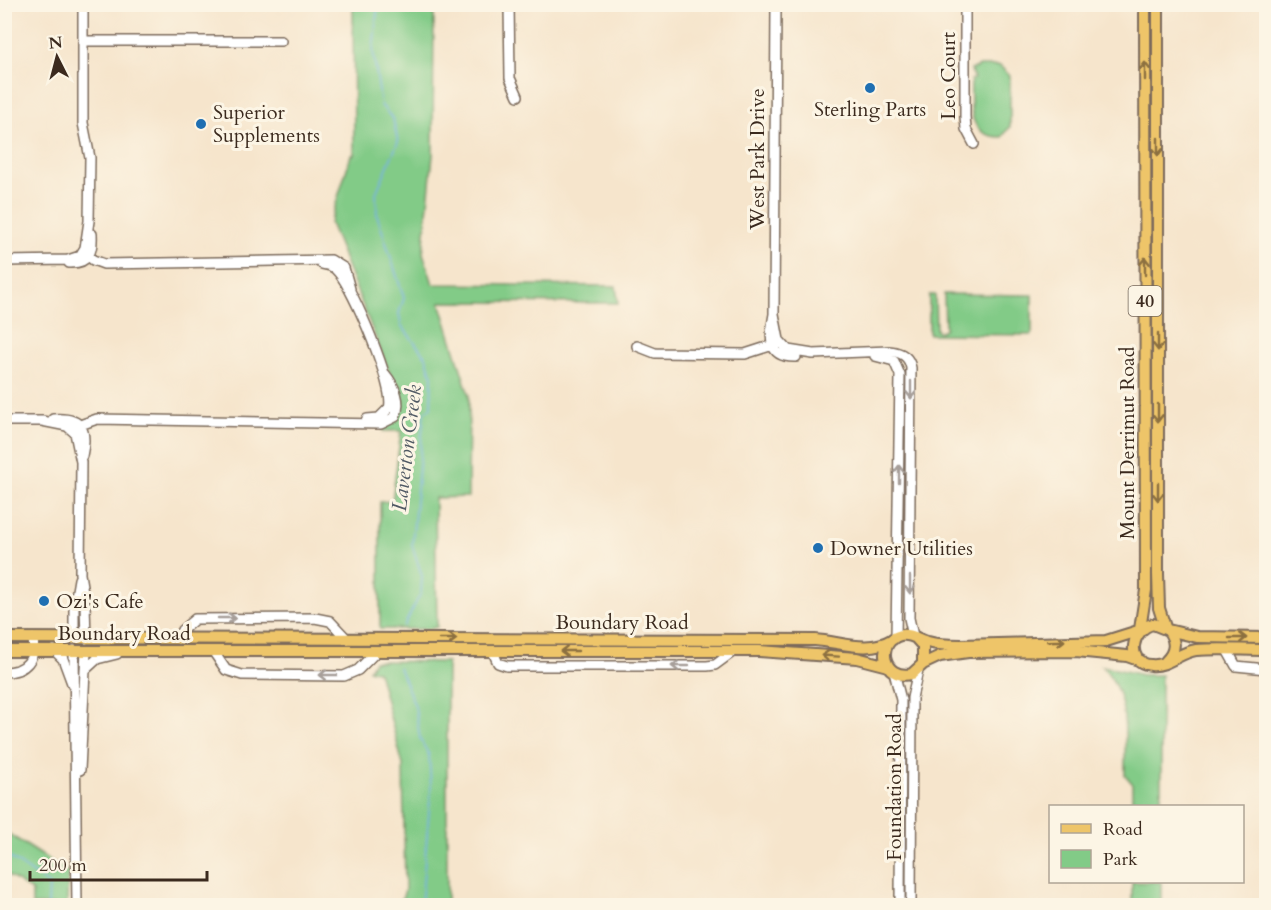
<svg xmlns="http://www.w3.org/2000/svg" width="1271" height="910" font-family="Cardo,serif">
<rect width="100%" height="100%" fill="#fcf5e5"/>
<filter id="ink" filterUnits="userSpaceOnUse"><feTurbulence type="fractalNoise" baseFrequency=".0167" numOctaves="2"/><feDisplacementMap in="SourceGraphic" scale="12" xChannelSelector="R" yChannelSelector="G"/><feConvolveMatrix kernelMatrix="1 2 1 2 8 2 1 2 1" color-interpolation-filters="sRGB"/></filter>
<filter id="wash" filterUnits="userSpaceOnUse"><feTurbulence type="fractalNoise" baseFrequency=".008" numOctaves="4" result="noise"/><feDisplacementMap in="SourceGraphic" scale="24" xChannelSelector="R" yChannelSelector="G"/><feGaussianBlur stdDeviation="1.35" result="paint"/><feColorMatrix in="noise" values="0 0 0 0 0 0 0 0 0 0 0 0 0 0 0 0 0 1.4 0 .05"/><feComposite in="paint" operator="in"/></filter>
<g filter="url(#wash)">
<rect width="100%" height="100%" fill="#f6e5cc"/>
<path fill="#82cb87" stroke="#5e7a52" stroke-width="1.5" d="M353,5H434L433,155L423,253L433,284L616,286L618,303L440,302L469,395L468,497L435,498L437,627L429,629H380V502L392,501L401,431H383V427L390,424L400,399L330,223L351,155H354Z
M979,66H1000L1010,76V127L1002,137C966,137 971,106 971,80L974,79L971,70Z
M944,294L1032,295V335L929,334V295H935L936,330L939,332L945,329Z
M374,661L447,662V905H400L405,890L403,765L378,671L369,670Z
M1102,666L1143,675H1161V806H1132V783L1125,775C1125,736 1130,696 1102,666Z
M4,831L68,872L67,905H32V891L5,873Z
M1132,882H1161V905H1132Z"/>
<g fill="none" stroke-linecap="round" stroke-linejoin="round">
<path stroke="#77afe6" stroke-width="1.5" d="M378,4L373,50L381,105L393,119L398,142L376,193L377,215L404,298L399,313L401,325L426,357L432,376L431,408L424,412L412,545L422,576L421,593L404,626
M399,668L415,706L420,739L429,755L431,788L421,906
M4,853L49,885L48,906"/>
</g>
</g>
<g filter="url(#ink)">
<g fill="none" stroke-linecap="round" stroke-linejoin="round">
<defs>
<path id="minor" d="M509,4L510,78L518,96
M776,4L774,314C770,336 766,358 796,357
M965,4V116L966,129L974,144
M83,41H281
M83,251L93,260L104,264L331,260L344,268L350,289
M4,261L68,260L80,256L85,248L89,221L90,158L83,123V4
M69,263C89,264 93,252 92,234
M322,264C328,265 334,266 338,272C353,288 396,389 389,408L379,418L367,419
M774,314L779,340L788,350L813,354L889,351C901,352 909,356 911,368L909,618L913,636
M637,346L655,353L745,354L776,344
M875,356L894,361L900,375L896,637
M53,419C82,417 88,429 82,456
M4,421H42L67,426L75,433L81,462L80,574L85,604L86,639
M75,433L83,424L97,419L381,424L395,417C402,402 395,386 385,374
M74,639V608L79,579
M178,639L182,630L195,619L315,618L330,621L347,639
M54,650L63,659L73,686
M74,650L77,906
M1227,650L1236,666L1266,669
M213,651L226,670L242,675L344,676L358,670L377,651
M493,652L498,663L507,666H707L715,665L734,651
M85,670L97,659L117,654
M4,672C26,672 36,659 33,638
M894,672L901,700L900,906
M80,770L86,651
M911,906L912,698L918,670"/>
<path id="major" d="M1158,4V574L1159,608L1165,627
M1140,629L1146,590L1145,4
M1168,630L1197,637L1266,638
M915,637L923,646V664L912,674C882,681 875,641 901,635C910,633 919,640 928,642C938,645 950,645 961,645L1106,641L1138,631
M4,638L815,640C842,642 868,654 893,639
M4,651H759L857,658L888,666
M1166,661C1176,651 1176,641 1168,630L1153,624C1131,629 1125,663 1151,665C1167,667 1180,652 1196,650C1218,648 1243,650 1266,650
M923,664L940,656L968,652L1076,651L1127,656L1141,661"/>
</defs>
<use href="#minor" stroke="#7c6b5b" stroke-width="12"/>
<use href="#major" stroke="#7c6b5b" stroke-width="14"/>
<use href="#minor" stroke="#fff" stroke-width="9"/>
<use href="#major" stroke="#eec569" stroke-width="10"/>
</g>
<defs><path id="oneway-shaft" d="M-6 0H5M1.5-3L5.5 0L1.5 3" fill="none" stroke-width="1.6" stroke-linecap="round" stroke-linejoin="round" transform="scale(1.5)"/></defs>
<g stroke="#8c7040">
<use href="#oneway-shaft" transform="translate(1145 71) rotate(-90)"/>
<use href="#oneway-shaft" transform="translate(1158 147) rotate(90)"/>
<use href="#oneway-shaft" transform="translate(1145 266) rotate(-90)"/>
<use href="#oneway-shaft" transform="translate(1158 342) rotate(90)"/>
<use href="#oneway-shaft" transform="translate(1158 413) rotate(90)"/>
<use href="#oneway-shaft" transform="translate(1158 492) rotate(90)"/>
<use href="#oneway-shaft" transform="translate(1238 638)"/>
<use href="#oneway-shaft" transform="translate(448 639)"/>
<use href="#oneway-shaft" transform="translate(1056 641) rotate(-2)"/>
<use href="#oneway-shaft" transform="translate(569 651) rotate(180)"/>
<use href="#oneway-shaft" transform="translate(830 656) rotate(-176)"/>
</g>
<g stroke="#a79f9a">
<use href="#oneway-shaft" transform="translate(911 390) rotate(90)"/>
<use href="#oneway-shaft" transform="translate(899 474) rotate(-90)"/>
<use href="#oneway-shaft" transform="translate(910 585) rotate(90)"/>
<use href="#oneway-shaft" transform="translate(227 618)"/>
<use href="#oneway-shaft" transform="translate(680 666) rotate(-180)"/>
<use href="#oneway-shaft" transform="translate(328 675) rotate(-180)"/>
</g>
</g>
<g fill="#1f6fb2" stroke="#fcf5e5" stroke-width="2">
<circle cx="870" cy="88" r="6"/>
<circle cx="201" cy="124" r="6"/>
<circle cx="818" cy="548" r="6"/>
<circle cx="44" cy="601" r="6"/>
</g>
<g text-anchor="middle" dominant-baseline="central" stroke-width="6" stroke-linejoin="round" paint-order="stroke">
<rect fill="#fcf5e5" stroke="#75675a" stroke-width="1.5" x="1128.5" y="286" width="33" height="30" rx="4.5"/>
<g font-size="18" font-weight="bold" fill="#3b2a1e">
<text x="1145" y="301">40</text>
</g>
<g font-size="20" fill="#3b2a1e" stroke="#fcf5e5">
<text transform="translate(948 76) rotate(-90)">Leo Court</text>
<text transform="translate(757 159) rotate(-90)">West Park Drive</text>
<text transform="translate(1127 443) rotate(-90)">Mount Derrimut Road</text>
<text x="622" y="622">Boundary Road</text>
<text x="124" y="633">Boundary Road</text>
<text transform="translate(894 787) rotate(-90)">Foundation Road</text>
</g>
<g font-size="20" fill="#3b2a1e" stroke="#fcf5e5" text-anchor="start">
<text x="870" y="109" text-anchor="middle">Sterling Parts</text>
<text x="213" y="112">Superior<tspan x="213" dy="23">Supplements</tspan></text>
<text x="830" y="548">Downer Utilities</text>
<text x="56" y="601">Ozi's Cafe</text>
</g>
<g font-size="21" font-style="italic" fill="#505964" stroke="#fcf5e5">
<text transform="translate(407 448) rotate(-83)">Laverton Creek</text>
</g>
</g>
<rect width="1271" height="910" fill="none" stroke="#fcf5e5" stroke-width="24"/>
<rect x="1049" y="805" width="195" height="78" fill="#fcf5e5" stroke="#afa495" stroke-width="1.5"/>
<rect x="1061" y="824" width="30" height="9" fill="#eec569" stroke="#afa495" stroke-width="1.5"/>
<text x="1103" y="835" font-size="18" fill="#3b2a1e">Road</text>
<rect x="1061" y="850" width="30" height="18" fill="#82cb87" stroke="#afa495" stroke-width="1.5"/>
<text x="1103" y="865" font-size="18" fill="#3b2a1e">Park</text>
<g transform="translate(57 57) rotate(354)" stroke="#fcf5e5" stroke-width="4.5" paint-order="stroke">
<path d="M0-4.5L10 22L0 15L-10 22Z" fill="#3b2a1e"/>
<text y="-9" font-size="16" font-weight="bold" text-anchor="middle" fill="#3b2a1e">N</text>
</g>
<path d="M30 871v9h177v-9" fill="none" stroke="#3b2a1e" stroke-width="3"/>
<text x="39" y="871" font-size="18" fill="#3b2a1e" stroke="#fcf5e5" stroke-width="4.5" paint-order="stroke">200 m</text>
</svg>
